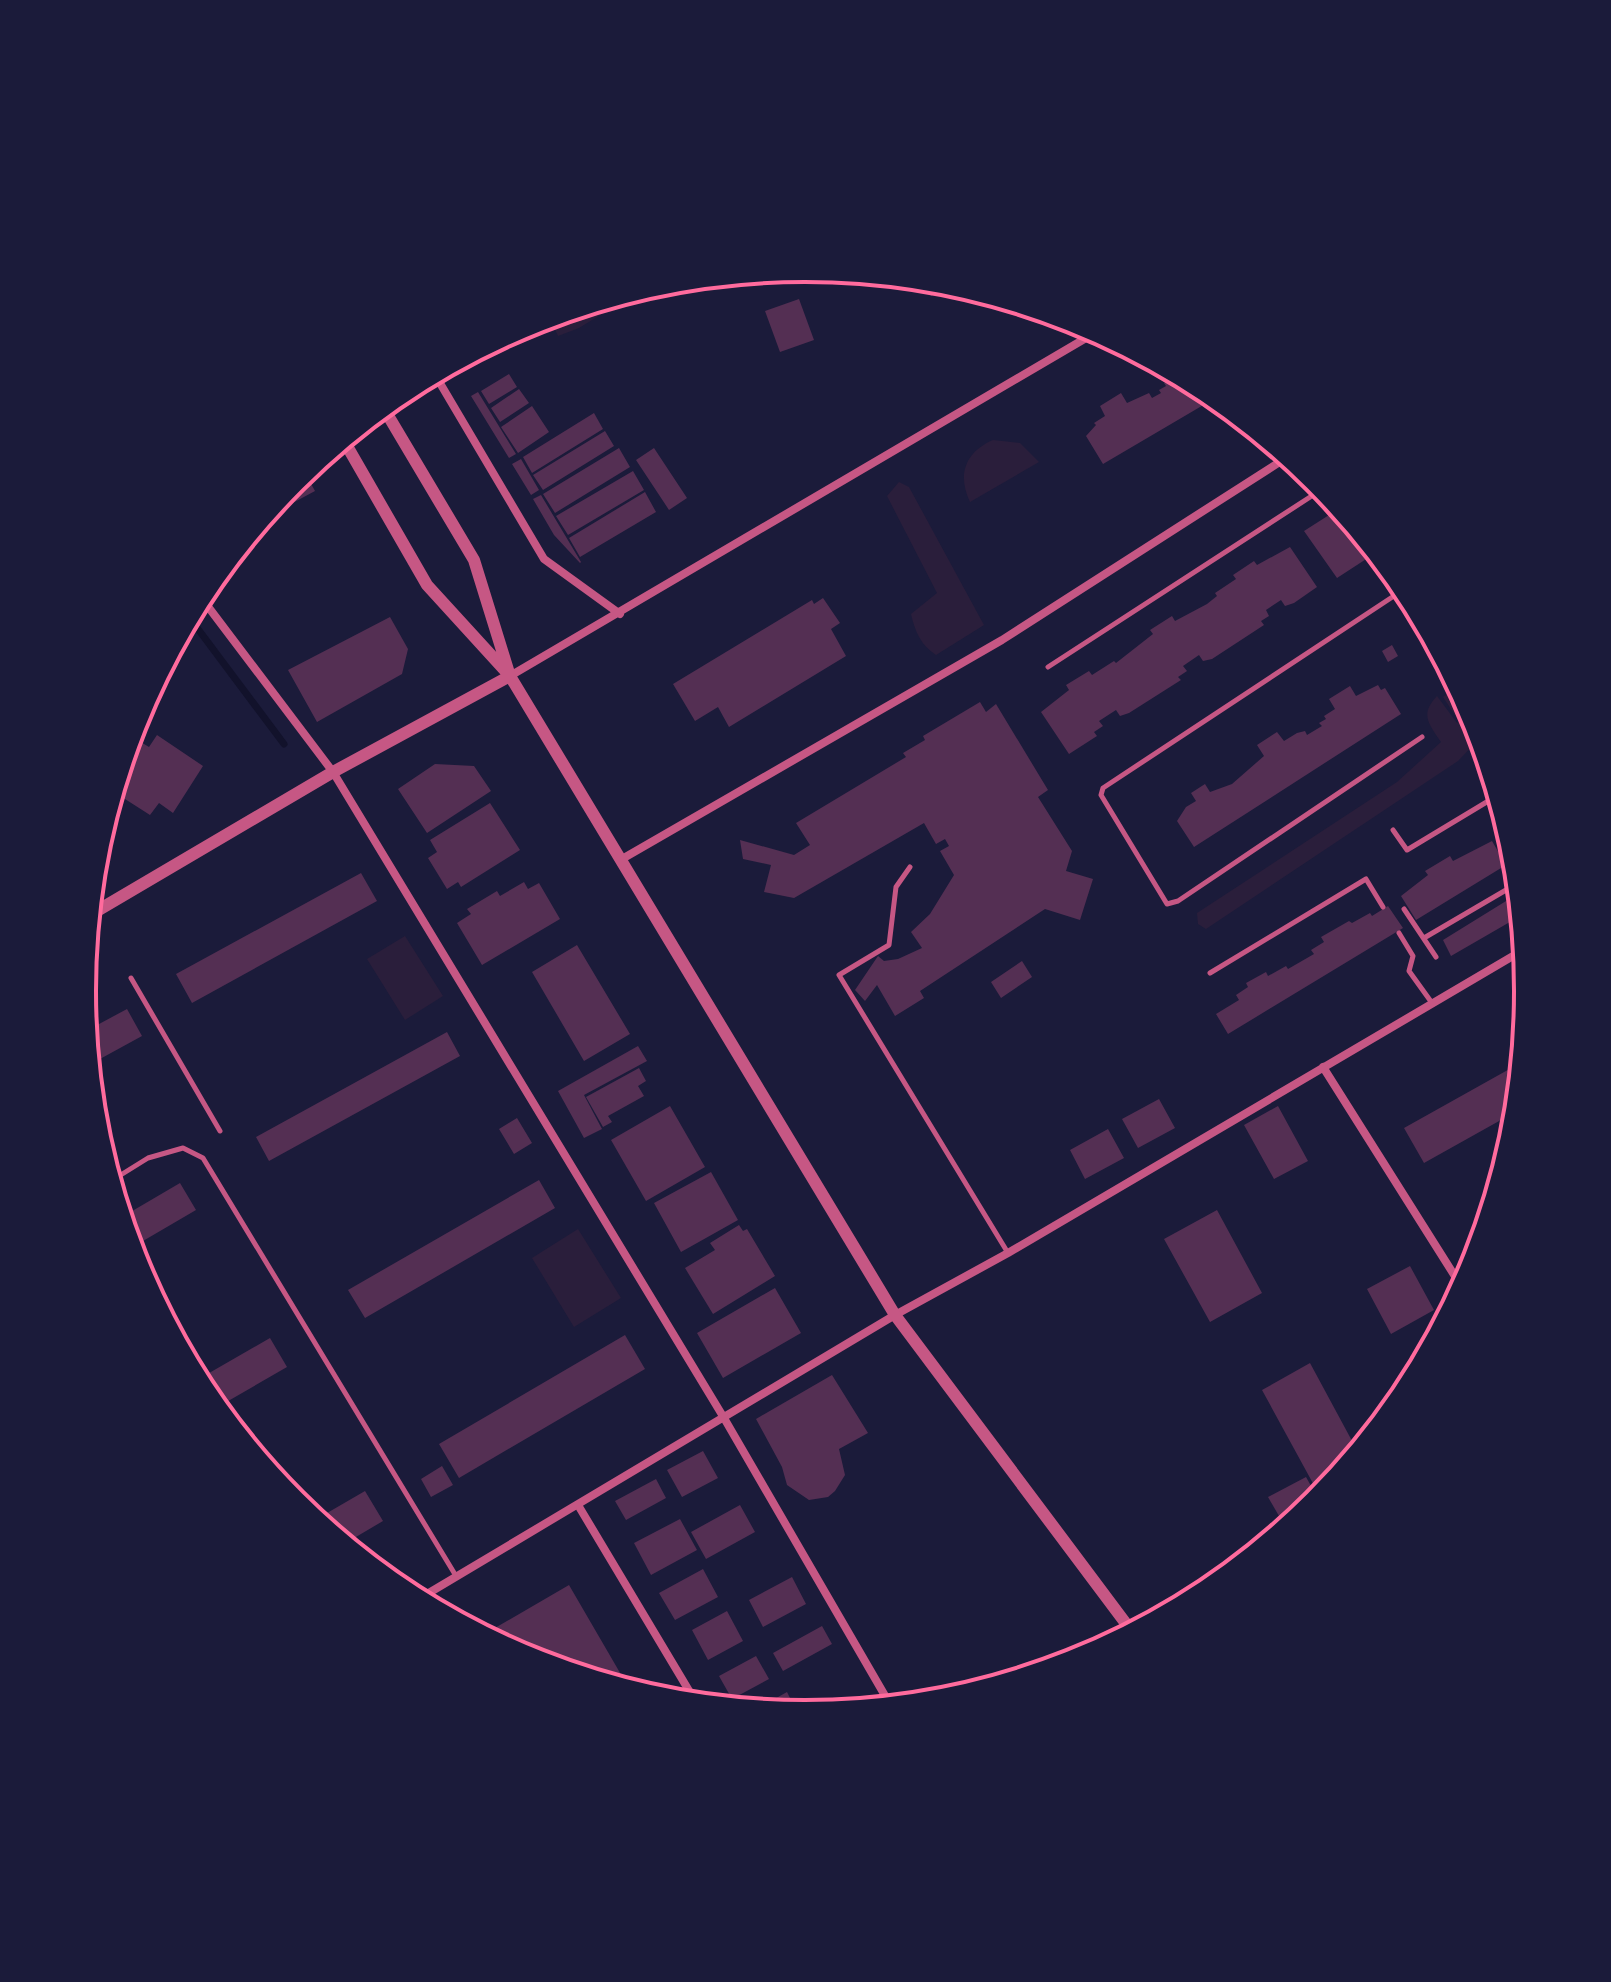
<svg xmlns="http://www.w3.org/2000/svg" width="1611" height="1982" font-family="'Sofia Sans Condensed',sans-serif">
<rect width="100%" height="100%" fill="#1b1b3a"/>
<path fill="#2a1e3b" d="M646,287L579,328L558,336L549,316Z
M993,440L1020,443L1039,462L970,502C957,475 965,452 993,440Z
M899,482L909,487L984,625L936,655C921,645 915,632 911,614L937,593L887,496Z
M1455,679L1471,709L1458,720L1443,697L1450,692L1446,685Z
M1437,696L1457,723L1472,711L1474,715L1481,737L1458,761L1206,929L1198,924L1197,913L1397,782L1441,742C1428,723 1420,714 1437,696Z
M405,936L443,996L405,1020L367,959Z
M578,1229L621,1298L574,1327L532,1258Z"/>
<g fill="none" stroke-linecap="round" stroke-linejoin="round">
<path stroke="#12122b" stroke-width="7" d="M189,617L284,744"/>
</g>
<path fill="#542f53" d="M922,279L947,281L963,286L951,292L948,287L931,296Z
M799,299L814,340L780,352L765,311Z
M1172,370L1217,397L1103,464L1086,436L1096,425L1094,423L1105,416L1100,406L1121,393L1127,403L1149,393L1152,398L1161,393L1159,390L1166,386L1164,383L1175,376Z
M509,374L517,387L489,404L481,391Z
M519,389L529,403L500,422L491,408Z
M478,392L516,454L509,458L471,396Z
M532,406L549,432L518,453L501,427Z
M594,413L603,429L532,473L523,457Z
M605,431L614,446L543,490L533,475Z
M619,448L630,467L555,513L543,494Z
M654,448L687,498L669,510L636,460Z
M521,459L539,490L531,495L512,464Z
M304,471L315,491L261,520L294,479Z
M633,471L644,490L568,535L556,516Z
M645,492L656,512L580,557L569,538Z
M541,495L581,562L580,563L554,535L533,499Z
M1340,508L1377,552L1337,578L1304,531Z
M1290,547L1317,587L1294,603L1285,606L1281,600L1266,610L1269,616L1261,621L1264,625L1212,659L1203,661L1199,655L1183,666L1187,671L1178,677L1181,680L1129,713L1120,716L1116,710L1099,721L1103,726L1094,732L1097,736L1069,754L1041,712L1069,690L1066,685L1089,671L1092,675L1114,661L1116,663L1153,634L1150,630L1172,616L1175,621L1207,604L1217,596L1215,593L1236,579L1233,575L1254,561L1257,565Z
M823,598L840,623L831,629L846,656L729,727L718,707L695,721L673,684L812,600L814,604Z
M390,617L408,649L402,674L317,722L288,670Z
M1392,645L1398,656L1388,662L1382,651Z
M1378,685L1381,690L1385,688L1401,714L1194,847L1177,821L1186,807L1196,801L1191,793L1205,784L1210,792L1232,784L1264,756L1257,745L1277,732L1284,741L1297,733L1305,731L1307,735L1322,726L1319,723L1326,719L1324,716L1335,709L1329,699L1350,686L1356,696Z
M980,702L986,712L996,704L1048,790L1038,797L1072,851L1066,871L1093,879L1080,920L1045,909L920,991L924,998L895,1016L877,985L865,1001L855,990L878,956L884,961L898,959L922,948L911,932L930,914L954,875L940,851L949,846L945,839L936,844L924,823L794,898L764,892L771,865L743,859L740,840L794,855L810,845L796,823L906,757L903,753L925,740L923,736Z
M157,735L203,766L173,813L159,803L150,815L114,792L125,755L128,758L139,741L149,747Z
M435,764L474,766L491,791L427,833L398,789Z
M490,803L520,850L461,887L458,882L447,889L428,858L437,852L430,840Z
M1492,841L1506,865L1416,920L1401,896L1428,875L1425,871L1450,856L1453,861Z
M361,873L377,901L192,1003L176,974Z
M524,882L528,889L539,883L560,919L482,965L457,923L471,914L467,909L497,891L500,896Z
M1519,893L1522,915L1451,956L1443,940Z
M1388,906L1403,928L1228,1034L1216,1014L1239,1000L1236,995L1248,987L1246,983L1266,972L1268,976L1286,966L1288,969L1314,954L1311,950L1324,942L1321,937L1349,921L1352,923L1370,913L1372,916Z
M577,945L630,1034L584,1061L532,972Z
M1022,961L1032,977L1001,998L991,982Z
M127,1009L142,1036L89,1065L86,1031Z
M447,1032L460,1056L269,1161L256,1137Z
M638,1046L647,1061L584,1095L602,1129L584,1138L558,1091Z
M1522,1062L1517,1111L1424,1163L1404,1128Z
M639,1068L646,1081L638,1086L644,1096L608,1116L612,1122L603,1127L586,1097Z
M1159,1099L1175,1128L1138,1148L1122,1119Z
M670,1106L705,1167L646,1201L611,1140Z
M1278,1106L1308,1161L1274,1179L1244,1125Z
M517,1118L532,1143L514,1154L499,1129Z
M1108,1129L1124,1158L1085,1179L1070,1150Z
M711,1172L738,1220L681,1252L654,1203Z
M539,1180L555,1208L365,1318L348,1290Z
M180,1183L196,1210L131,1248L122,1217Z
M1217,1210L1262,1293L1210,1322L1164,1239Z
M739,1225L743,1231L747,1229L775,1276L713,1314L685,1268L715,1250L710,1243Z
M1410,1266L1434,1310L1391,1334L1367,1289Z
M775,1288L801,1333L723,1378L697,1333Z
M625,1335L645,1369L459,1478L439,1444Z
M270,1338L287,1367L216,1408L197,1380Z
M1433,1344V1345L1418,1372L1410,1356Z
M1310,1363L1358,1452L1321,1498L1262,1390Z
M832,1375L868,1433L839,1449L845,1475L835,1491L828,1497L809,1500L787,1485L782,1467L756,1419Z
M703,1451L718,1478L682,1497L667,1470Z
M442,1466L453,1485L431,1497L421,1479Z
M1306,1477L1319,1500L1286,1528L1268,1497Z
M656,1479L666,1498L626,1520L615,1501Z
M365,1491L383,1521L344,1544L315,1520Z
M740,1505L755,1532L706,1559L691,1532Z
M680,1519L697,1550L651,1575L634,1543Z
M703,1569L718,1597L675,1620L659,1593Z
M792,1577L806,1604L763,1627L749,1600Z
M569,1585L630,1690L528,1659L493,1640L488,1632Z
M727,1611L743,1641L708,1660L692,1630Z
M822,1626L832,1644L783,1671L773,1653Z
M756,1656L769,1679L732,1699L719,1676Z
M787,1692L798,1714L755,1710Z"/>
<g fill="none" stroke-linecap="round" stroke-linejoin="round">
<path stroke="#c65784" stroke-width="5" d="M1406,588L1103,788L1101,795L1167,904L1178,901L1422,737
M1048,667L1324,488
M1393,830L1407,850L1490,800L1511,835
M910,867L896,887L889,945L839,975L1008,1253
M1404,909L1436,957
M1399,933L1413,956L1409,971L1432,1003
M1424,938L1518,883
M1210,973L1366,879L1383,907
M131,978L220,1131
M111,1181L148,1158L183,1148L203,1158L456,1576"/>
<path stroke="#c65784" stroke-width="8" d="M434,373L544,559L620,614
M200,596L333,772L724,1418L891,1706
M510,676L1098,331
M622,859L1002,640L1289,456
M1323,1067L1463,1289
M578,1505L697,1704
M417,1600L895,1315L1008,1253L1525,949"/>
<path stroke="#c65784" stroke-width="12" d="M383,407L474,560L509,673
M343,439L427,585L510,676L895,1315L1133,1633
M90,915L333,772L510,676"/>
</g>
<path d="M0 0H1611V1982H0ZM96 991a709 709 0 1 1 1418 0a709 709 0 1 1-1418 0Z" fill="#1b1b3a" fill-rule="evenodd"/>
<path fill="none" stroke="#ff6b9d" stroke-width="4" d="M96 991a709 709 0 1 1 1418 0a709 709 0 1 1-1418 0Z"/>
</svg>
